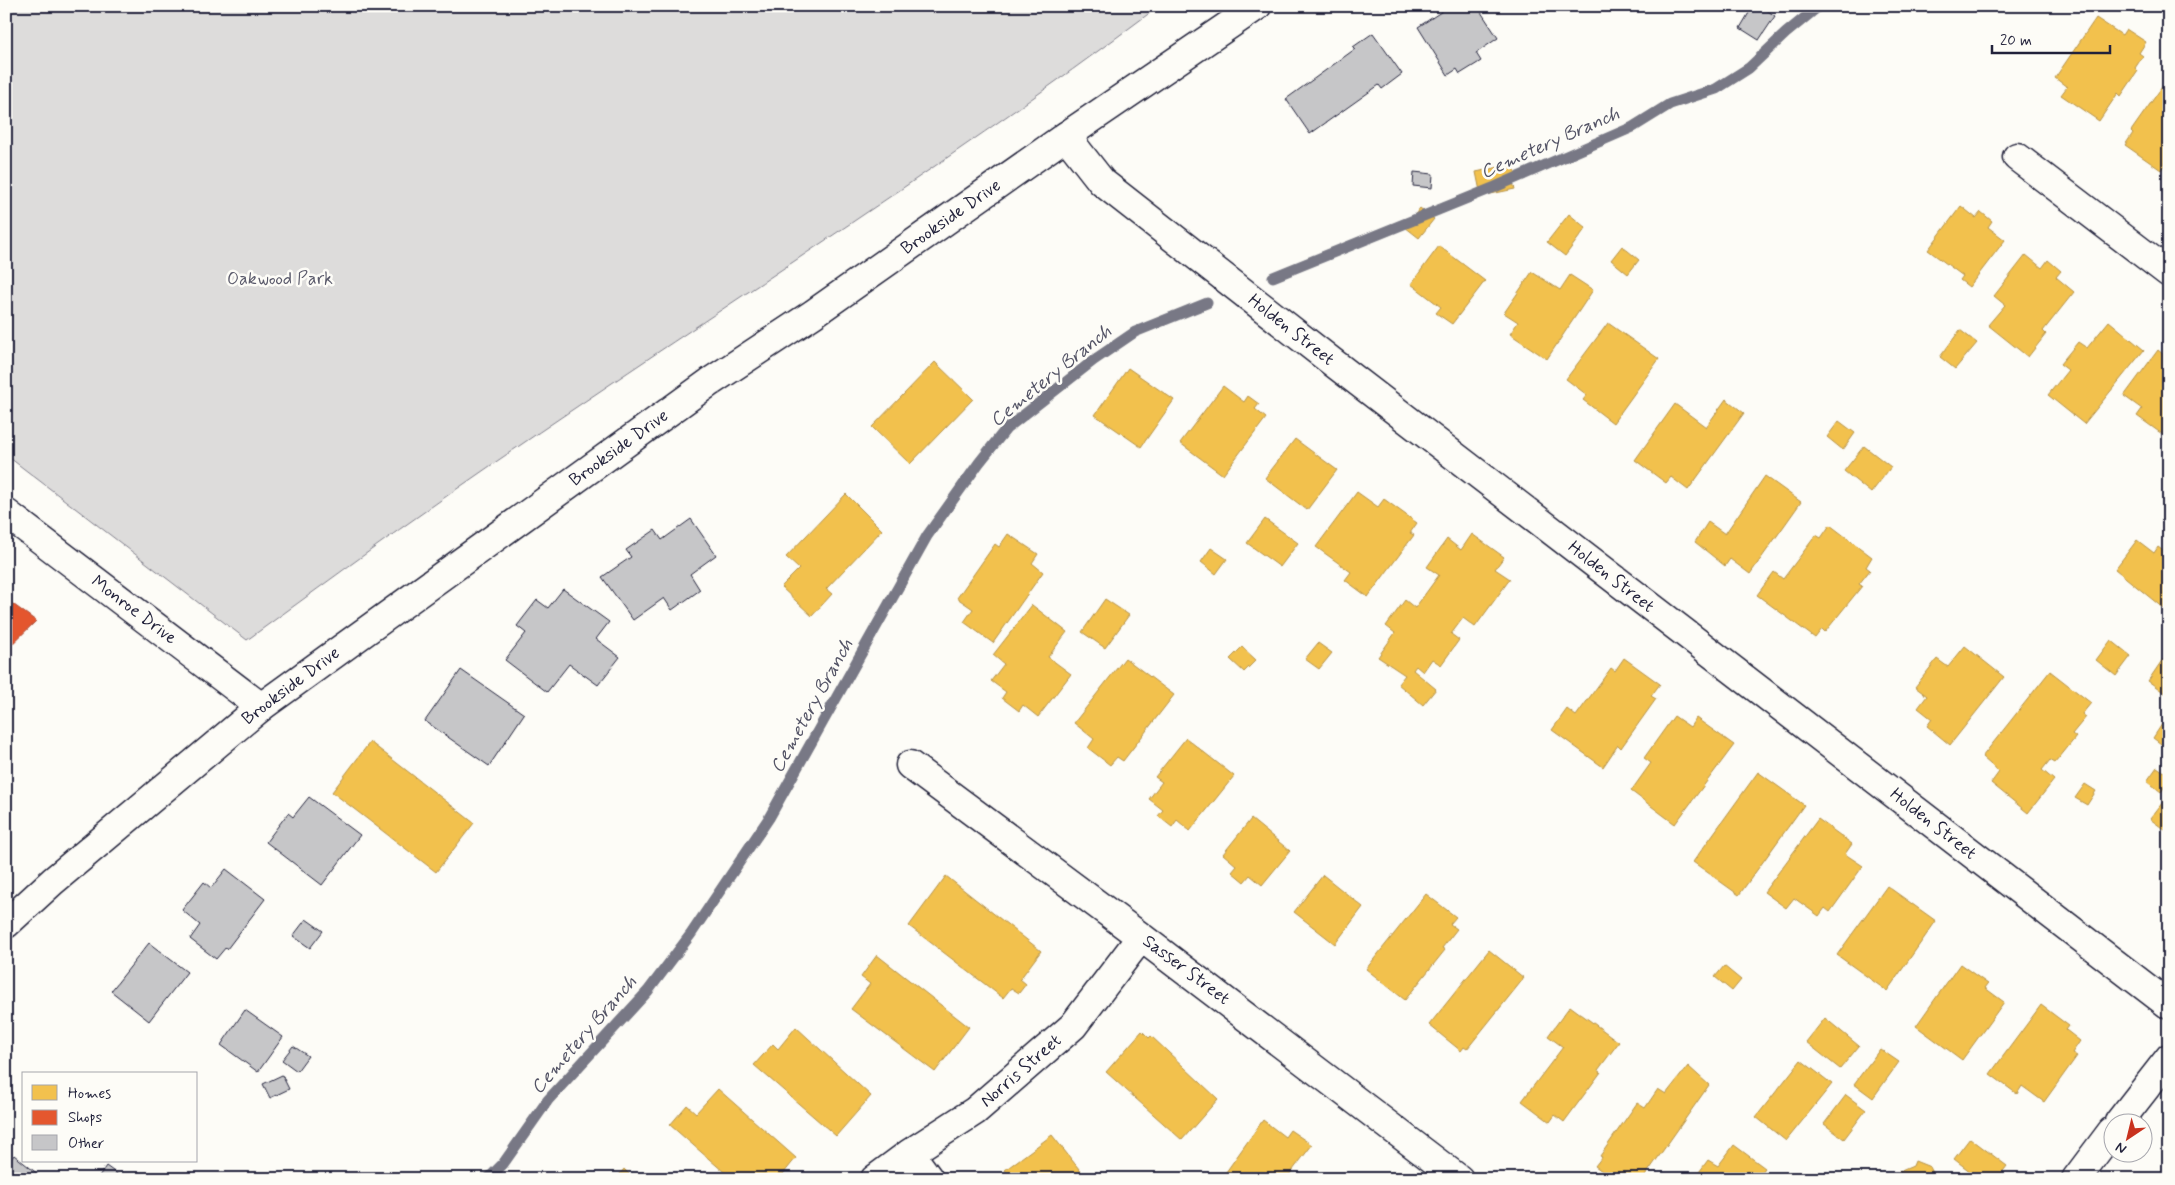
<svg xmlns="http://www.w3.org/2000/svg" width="2175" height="1185" font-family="Mynerve,sans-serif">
<rect width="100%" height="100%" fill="#fdfcf7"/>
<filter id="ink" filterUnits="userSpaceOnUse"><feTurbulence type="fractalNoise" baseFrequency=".02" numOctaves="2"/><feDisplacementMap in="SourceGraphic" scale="10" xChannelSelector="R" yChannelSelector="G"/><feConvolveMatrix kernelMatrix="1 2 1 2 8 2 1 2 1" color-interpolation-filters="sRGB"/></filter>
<g filter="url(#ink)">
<path fill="#dddcdb" stroke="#807f8b" d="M6,6H1159C930,178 686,329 451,493C382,541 315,591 247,640L6,455Z"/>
<path fill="#f2c14e" stroke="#b49148" d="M2096,18L2122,35L2126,29L2146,42L2139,53L2143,56L2135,68L2138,71L2121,96L2118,93L2099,121L2061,95L2067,87L2055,78Z
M2169,77V158L2161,170L2125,145L2133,133L2131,131Z
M1504,166L1514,168L1518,181L1513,183L1515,189L1481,196L1476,172Z
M1961,206L1976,218L1981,212L1992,221L1988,227L2005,240L1969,287L1960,280L1963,276L1928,250Z
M1420,208L1434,219L1419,238L1405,227Z
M1569,214L1586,228L1565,256L1547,242Z
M1439,246L1485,281L1452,324L1436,313L1441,307L1411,284Z
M1622,246L1639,260L1628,274L1611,260Z
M2026,255L2042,268L2048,260L2061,271L2056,277L2074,292L2043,331L2046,334L2028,357L1988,325L2005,305L1994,296Z
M1532,272L1560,290L1570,275L1593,290L1547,359L1510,334L1518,322L1504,313Z
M2109,321L2144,350L2084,424L2048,395L2068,370L2060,364L2078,342L2087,348Z
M1608,323L1659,359L1613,423L1583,400L1587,395L1566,379Z
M1960,330L1977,343L1955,369L1940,357Z
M2158,350L2169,359V439L2137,416L2142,409L2124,396Z
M935,362L973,399L910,464L872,427Z
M1128,368L1174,400L1141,447L1095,415Z
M1223,386L1244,402L1248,396L1259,404L1255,409L1266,418L1223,475L1180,443Z
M1726,399L1744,413L1688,490L1671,477L1666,483L1635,460L1675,404L1706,427Z
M1839,421L1855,433L1843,450L1827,437Z
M1295,439L1337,470L1307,510L1265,478Z
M1864,446L1891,467L1871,493L1844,471Z
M1765,476L1801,502L1750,574L1730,559L1725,566L1695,542L1708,522L1725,534Z
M1357,492L1378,507L1384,499L1417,523L1410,533L1414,535L1368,597L1345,580L1351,572L1316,547Z
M846,494L882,530L826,589L832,594L812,616L781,587L799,569L786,557Z
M2169,497V510L2162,506Z
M1265,519L1298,543L1280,567L1247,543Z
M1830,525L1872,557L1866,567L1870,570L1859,584L1862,586L1825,632L1822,629L1815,638L1757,595L1774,572L1783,579L1816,535L1821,538Z
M1008,534L1038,554L1032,563L1043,572L993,643L964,622L973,609L957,598L995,544L999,547Z
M1472,534L1504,557L1495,569L1510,579L1475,627L1463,618L1451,634L1459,640L1441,665L1432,659L1423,672L1416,666L1413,670L1436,689L1423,705L1398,684L1405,675L1378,657L1395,633L1386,626L1405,600L1415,608L1439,575L1427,567L1447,539L1461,550Z
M2137,540L2154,553L2158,547L2169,555V613L2115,569Z
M1211,548L1227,559L1216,574L1201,562Z
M1105,599L1129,615L1105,648L1082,632Z
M1032,605L1067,632L1048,657L1071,674L1038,717L1023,705L1019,711L1002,698L1006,692L991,681L1004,664L993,655Z
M2111,640L2131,656L2116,676L2096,660Z
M1318,643L1332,653L1319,669L1305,659Z
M1965,646L2004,677L1950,745L1927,726L1932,719L1918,708L1927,696L1915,687L1937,659L1948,667Z
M1242,647L1256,660L1244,672L1230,659Z
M1125,658L1174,695L1123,761L1117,757L1110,765L1088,748L1094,739L1074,723Z
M1624,658L1660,684L1651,696L1656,699L1621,748L1618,745L1603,767L1552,730L1567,709L1576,716L1611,668L1615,671Z
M2163,659L2169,663V696L2148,681Z
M2050,671L2091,703L2082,714L2086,717L2072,734L2076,737L2055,763L2050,760L2042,770L2054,780L2028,813L1991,783L1999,772L1982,757Z
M2168,715L2169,716V750L2153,738Z
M1674,716L1690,727L1696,718L1734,745L1675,824L1631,791L1651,763L1644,758Z
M1186,738L1234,776L1190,831L1177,820L1172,827L1158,816L1163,810L1149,799L1162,782L1155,777Z
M370,742L474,823L436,872L332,792Z
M2157,767L2169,775V781L2161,792L2147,781Z
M1758,772L1804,805L1739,895L1693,862Z
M2085,784L2096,791L2087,805L2075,798Z
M2169,794V833L2150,819Z
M1251,819L1290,851L1262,885L1250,875L1244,882L1232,872L1237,866L1223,854Z
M1818,819L1852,844L1845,854L1863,866L1830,912L1825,908L1819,916L1794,898L1786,908L1764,892Z
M1323,875L1363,907L1335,944L1294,912Z
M946,876L1041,951L1020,979L1026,984L1019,993L1011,988L1003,998L909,926Z
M1887,886L1936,921L1887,991L1837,955Z
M1426,894L1456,917L1450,924L1457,929L1442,948L1445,950L1405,1000L1366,969Z
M1489,950L1524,978L1467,1049L1464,1047L1461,1051L1429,1025Z
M877,955L969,1027L935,1072L851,1009L870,984L861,977Z
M1960,964L1988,984L1985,988L2004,1002L1962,1060L1916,1026Z
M1724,966L1741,980L1732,991L1715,977Z
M2041,1005L2069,1026L2066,1030L2080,1041L2072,1053L2077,1056L2044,1102L2022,1086L2017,1094L1990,1074Z
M1570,1006L1619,1042L1598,1070L1601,1072L1564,1122L1555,1115L1550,1122L1522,1101L1563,1047L1548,1036Z
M1825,1018L1859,1046L1840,1069L1806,1042Z
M796,1027L871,1096L836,1136L754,1065L773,1044L778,1049Z
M1142,1031L1149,1038L1151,1036L1218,1099L1182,1140L1106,1072Z
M1880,1049L1899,1062L1873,1098L1854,1084Z
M1801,1060L1832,1084L1786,1141L1756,1117Z
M1688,1066L1709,1085L1643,1179H1613L1595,1166L1602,1157L1600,1156L1637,1103L1645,1108L1658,1089L1666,1094Z
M718,1089L796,1158L779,1179H732L670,1125L687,1105L696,1113Z
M1846,1095L1866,1110L1844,1139L1824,1124Z
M1263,1120L1285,1137L1290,1130L1312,1145L1286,1179H1221Z
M1052,1135L1087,1179H1011L1005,1170Z
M1970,1138L2007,1166L1997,1179H1980L1954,1159Z
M1734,1145L1765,1168L1757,1179H1694L1708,1160L1718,1166Z
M1915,1161L1930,1167L1936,1179H1899L1902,1173L1899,1172L1913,1166Z
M624,1169L634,1179H616Z"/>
<path fill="#e4572e" stroke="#aa4732" d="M6,599L36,621L6,650Z"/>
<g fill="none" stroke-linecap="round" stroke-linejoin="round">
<path stroke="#787885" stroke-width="11" d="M1273,277L1495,187L1633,127L1670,104L1716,89L1749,68L1786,33L1819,6
M488,1179L503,1164L548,1100L648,991L691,934L769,818L927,536L979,463L1006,429L1094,360L1135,332L1207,303"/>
</g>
<path fill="#c6c6c8" stroke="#22223b" d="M1450,6H1477L1498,38L1476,53L1481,61L1460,74L1457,69L1448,75L1418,27Z
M1753,6H1761L1775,16L1759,40L1740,28Z
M1373,33L1402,74L1382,89L1379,85L1310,134L1286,99L1355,49L1353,47Z
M1414,172L1433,174L1432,188L1413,186Z
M691,519L716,555L690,574L700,590L672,610L664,598L633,620L602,577L631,557L626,550L655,530L662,540Z
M563,589L609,622L596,639L620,657L598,685L569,664L547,692L505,660L526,633L517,626L537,600L548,608Z
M461,670L524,714L489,766L425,721Z
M309,797L360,835L322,885L266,842L288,813L293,817Z
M226,869L265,899L227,949L226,947L216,959L190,939L200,925L182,910L204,882L211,888Z
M306,919L323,931L310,948L293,936Z
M149,943L187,972L149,1021L111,991Z
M245,1010L283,1037L258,1072L221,1045Z
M293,1046L308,1056L297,1071L282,1060Z
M282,1075L289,1089L270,1098L263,1084Z
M14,1155L44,1179H6V1165Z
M106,1166L124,1179H97Z"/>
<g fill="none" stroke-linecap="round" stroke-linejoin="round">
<defs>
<path id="street" d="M1066,136L1102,182L1331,361L2169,1005
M2017,157L2169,273
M6,513L261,707
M910,765L1141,937L1459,1179
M2119,1122L2169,1058
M910,1153L929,1179
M875,1179L910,1153L975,1111L1073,1026L1141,937
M2076,1179L2112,1131"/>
<path id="secondary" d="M6,924L53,881L261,707L710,382L813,314L1066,136L1257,6"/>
</defs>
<use href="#street" stroke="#22223b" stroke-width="31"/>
<use href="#secondary" stroke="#22223b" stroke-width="31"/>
<use href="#street" stroke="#fdfcf7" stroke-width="28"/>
<use href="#secondary" stroke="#fdfcf7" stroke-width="28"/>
</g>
</g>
<g text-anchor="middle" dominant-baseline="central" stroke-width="5" stroke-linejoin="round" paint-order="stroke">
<g font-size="18" fill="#22223b" stroke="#fdfcf7">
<text transform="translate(951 217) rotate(-35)">Brookside Drive</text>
<text transform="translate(1291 330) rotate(38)">Holden Street</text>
<text transform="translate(619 448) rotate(-36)">Brookside Drive</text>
<text transform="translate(1611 577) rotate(38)">Holden Street</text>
<text transform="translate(134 610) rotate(37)">Monroe Drive</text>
<text transform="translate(291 686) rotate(-37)">Brookside Drive</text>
<text transform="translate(1933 824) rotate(38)">Holden Street</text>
<text transform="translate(1186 970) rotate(37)">Sasser Street</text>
<text transform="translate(1021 1071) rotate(-41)">Norris Street</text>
</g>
<g font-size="18" fill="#5a5a6b" stroke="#fdfcf7">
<text x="280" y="279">Oakwood Park</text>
</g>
<g font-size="19" font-style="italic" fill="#545466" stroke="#fdfcf7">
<text transform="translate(1550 143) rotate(-24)">Cemetery Branch</text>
<text transform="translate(1051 376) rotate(-39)">Cemetery Branch</text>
<text transform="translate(812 706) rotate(-61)">Cemetery Branch</text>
<text transform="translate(584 1035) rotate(-49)">Cemetery Branch</text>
</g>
</g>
<rect width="2175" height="1185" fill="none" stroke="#fdfcf7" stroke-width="25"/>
<rect x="12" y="12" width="2150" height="1160" fill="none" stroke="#22223b" stroke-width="2" filter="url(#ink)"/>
<rect x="22" y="1072" width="175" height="90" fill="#fdfcf7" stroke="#a5a5ac"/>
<rect x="32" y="1085" width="25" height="15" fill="#f2c14e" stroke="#a5a5ac"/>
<text x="68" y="1098" font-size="15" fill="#22223b">Homes</text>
<rect x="32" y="1110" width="25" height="15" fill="#e4572e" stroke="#a5a5ac"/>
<text x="68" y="1122" font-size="15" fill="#22223b">Shops</text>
<rect x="32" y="1135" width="25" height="15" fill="#c6c6c8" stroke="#a5a5ac"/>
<text x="68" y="1148" font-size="15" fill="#22223b">Other</text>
<g transform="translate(2128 1138) rotate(215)"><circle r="24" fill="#fdfcf7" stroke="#a5a5ac"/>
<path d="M0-4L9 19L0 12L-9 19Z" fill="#c8321e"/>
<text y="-8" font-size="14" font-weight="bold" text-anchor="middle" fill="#22223b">N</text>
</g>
<path d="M1992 45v8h118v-8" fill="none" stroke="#22223b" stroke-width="2.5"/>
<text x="2000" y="45" font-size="15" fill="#22223b" stroke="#fdfcf7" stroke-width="4" paint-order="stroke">20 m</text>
</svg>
